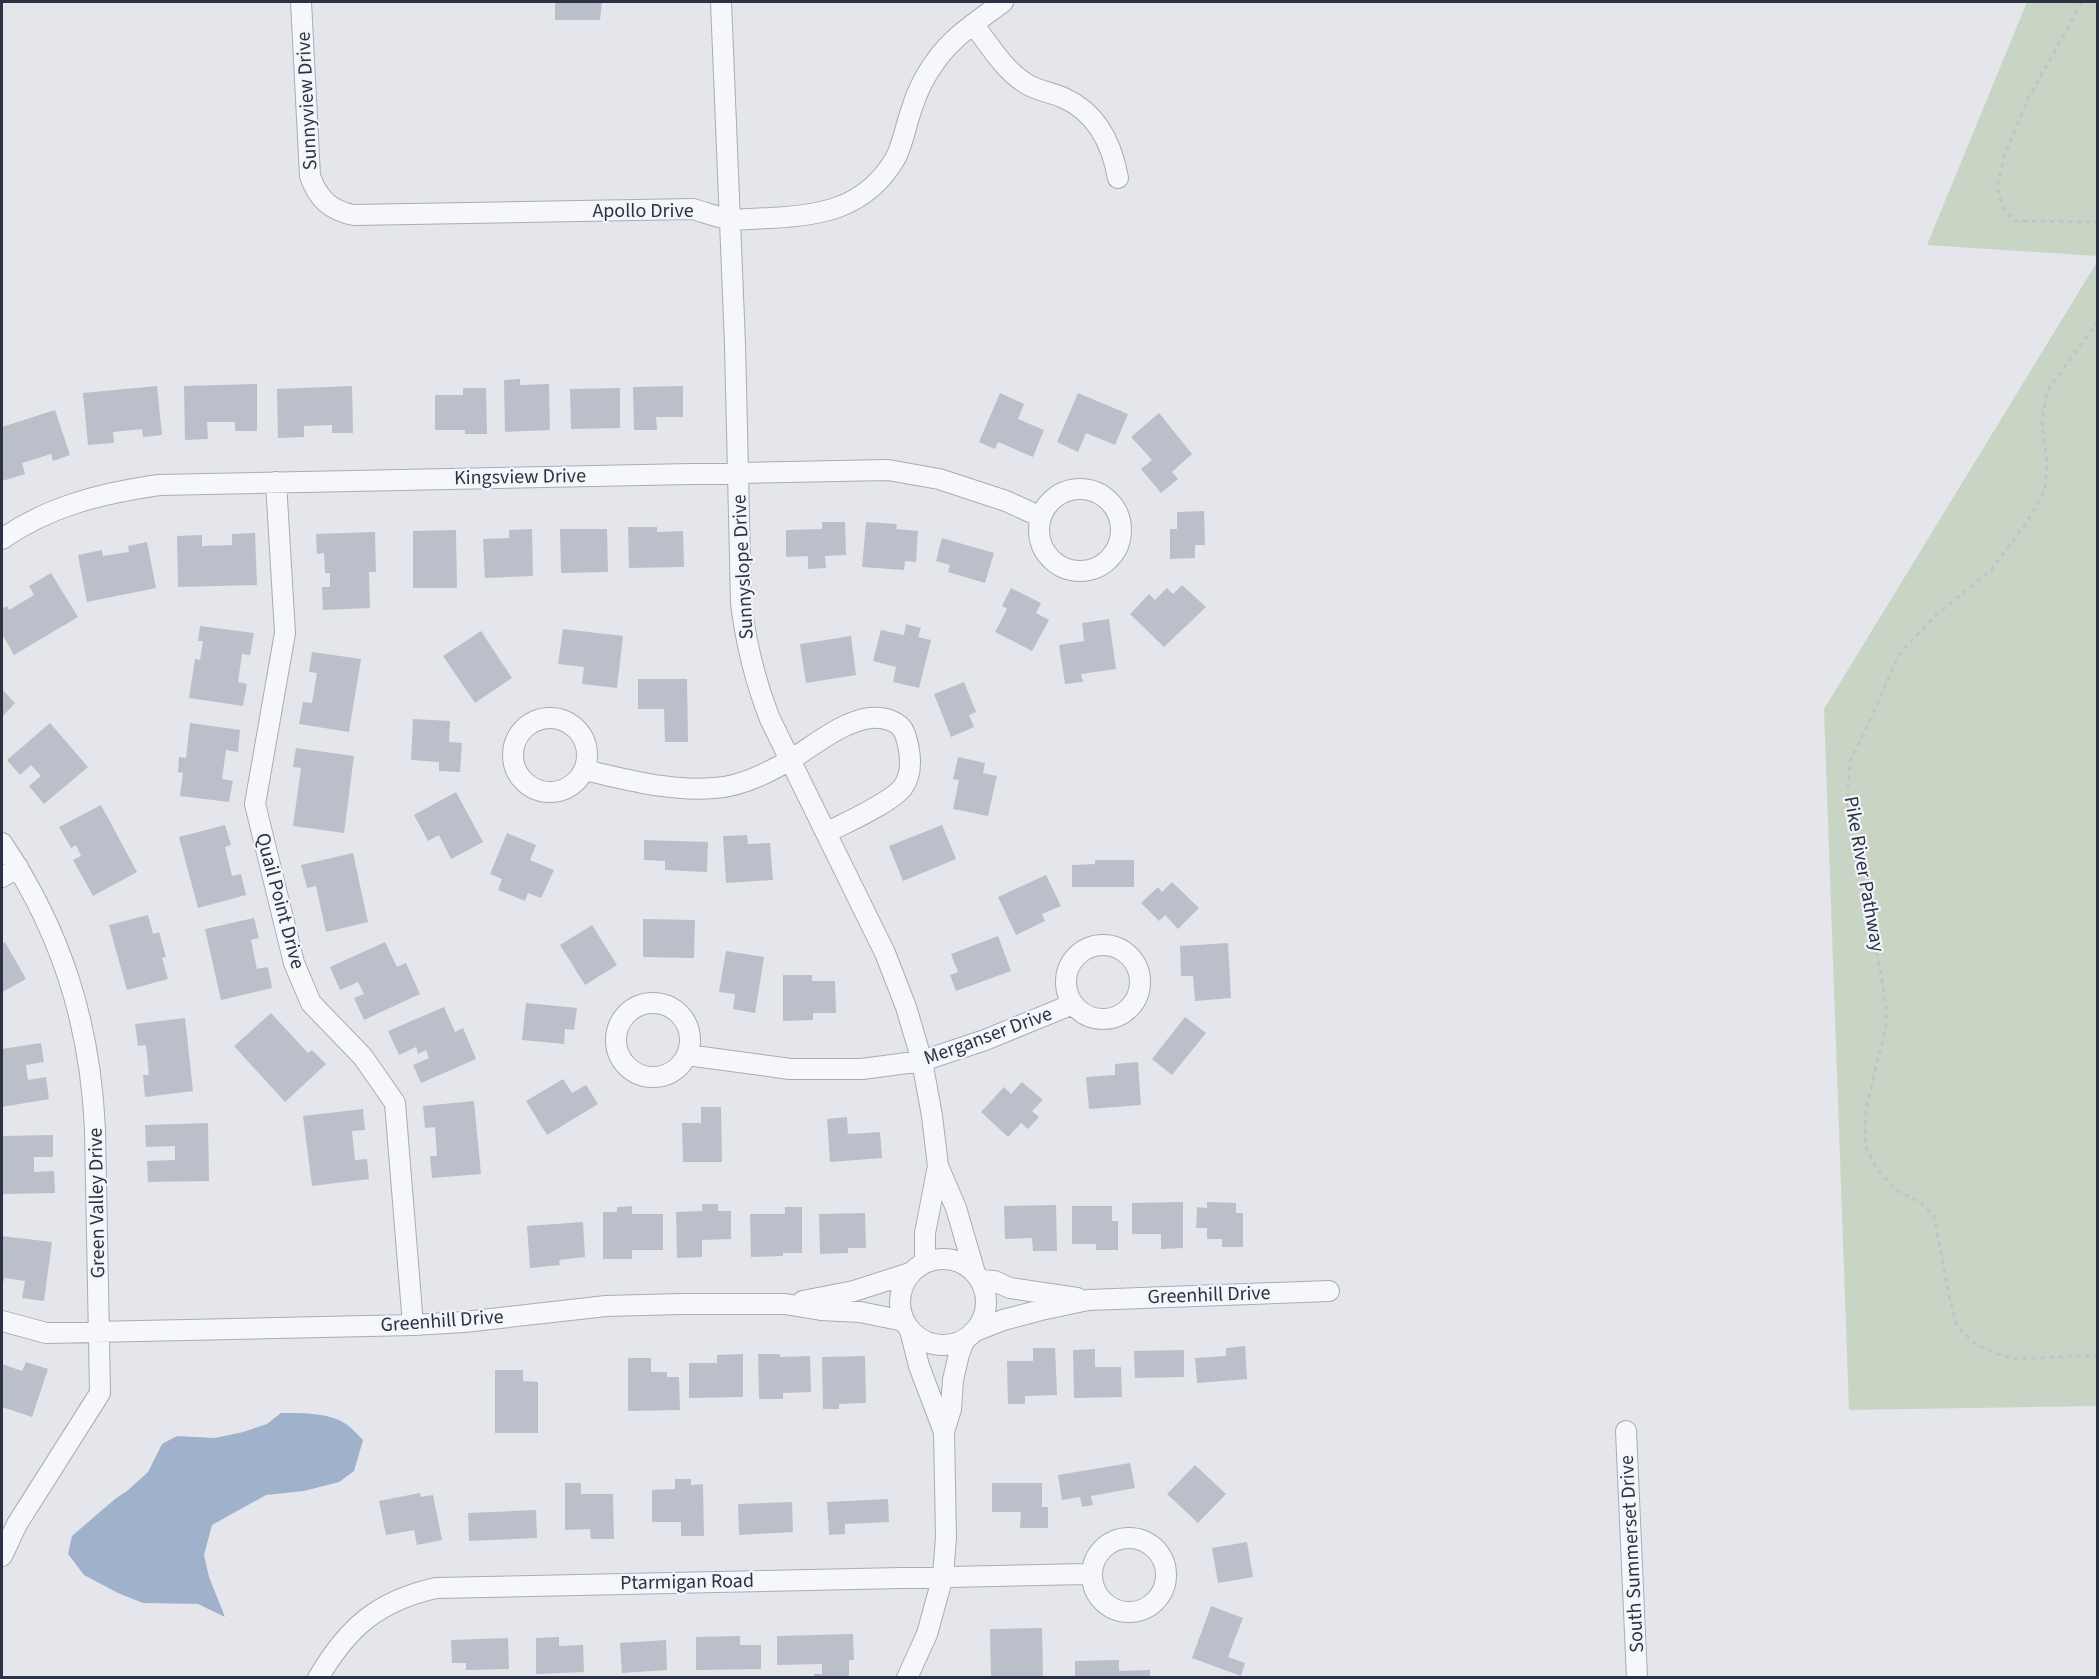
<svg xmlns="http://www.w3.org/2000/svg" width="2099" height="1679" font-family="'Source Sans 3',sans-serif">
<rect width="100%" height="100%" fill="#e4e6ec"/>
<path fill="#c8d5c5" d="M2027,2H2097V256L1927,245Z
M2097,262V1406L1849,1410L1824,709Z"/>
<path fill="#9fb1cb" d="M281,1413C301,1413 328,1412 346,1424C352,1428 358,1435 363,1440L354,1471L339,1482L304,1491L266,1495L212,1525L204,1555L209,1577L225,1617L198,1604L143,1603L118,1593L84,1575L68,1554L72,1536L115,1499L127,1491L148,1472L162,1444L177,1436L215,1438L243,1432L267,1424Z"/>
<path fill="#bbbfc9" d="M555,2H602L600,20H555Z
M520,379V385L549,384L550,430L505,432L504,380Z
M257,384V431H235V422H207L208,439L185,440L184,386Z
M157,386L162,435L143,437L142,429L113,432L114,443L88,445L83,393Z
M352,386L353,433H332V425L304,426V437L278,438L277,389Z
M683,386V417H656L657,430H634L633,387Z
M463,388H486L487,434H465V430H435V395H463Z
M620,388V428L571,429L570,389Z
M1000,393L1024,404L1018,419L1044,430L1033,457L998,442L995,449L979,442Z
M1078,393L1128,414L1115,445L1086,433L1078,452L1057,442Z
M55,410L70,455L53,461L51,454L22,463L25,474L2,481V427Z
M1159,413L1192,454L1172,472L1178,479L1161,493L1141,469L1152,460L1131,437Z
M1204,511L1205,545H1195V558L1170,559V529H1177V512Z
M822,522H845L846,555L825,556L826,568L808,569V556L786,557V530L822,529Z
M866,522L897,524L896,529L918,531L916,562L905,561L904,570L862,567Z
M628,527H657V532L683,531L684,567L629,568Z
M532,529L533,576L485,578L483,539L509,538V530Z
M560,529H607L608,572L561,573Z
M456,530L457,588H413V531Z
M375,532L376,572H369L370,608L323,610L322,587H330V573H325L324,553L317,554L316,534Z
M255,533L257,585L178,587L177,536L202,535V546L232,545V534Z
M942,538L994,553L985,583L948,572L950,565L936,561Z
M147,542L156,588L87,602L78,555L102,550L103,556L129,552L128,546Z
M51,573L78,617L14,655L2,634V609L7,606L9,610L34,595L29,586Z
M1182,585L1206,607L1164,647L1130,614L1149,594L1155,600L1167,588L1173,594Z
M1011,588L1041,603L1036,613L1049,620L1032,651L995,632L1007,609L1002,606Z
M1109,619L1116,669L1081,674L1083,682L1065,684L1059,645L1084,641L1082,623Z
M906,624L921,628L918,637L931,640L919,688L893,682L896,667L873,661L881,630L904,635Z
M200,626L254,633L250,655L242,654L238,682L247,684L243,706L189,698L195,659L200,660L203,641H198Z
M563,629L623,636L617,688L582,684L584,667L558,664Z
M481,631L512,678L475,703L443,656Z
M851,636L856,675L806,683L800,644Z
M312,652L361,659L349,732L299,724L303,702L312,703L317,673L309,672Z
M638,679H687L688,742H665L664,709H638Z
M964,682L976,712L969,715L974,727L951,737L934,694Z
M2,689L15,703L2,717Z
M413,719L450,721L449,742L462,743L460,772L439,771V762L411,760Z
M50,723L88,767L44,804L29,786L41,776L31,765L20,775L7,760Z
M190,723L240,730L238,752L226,750L222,779L233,781L229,802L180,796L183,773L178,772L179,757L186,758Z
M296,748L354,756L344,833L293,826L301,768L293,767Z
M958,757L985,763L983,773L997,776L988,816L953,809L959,780L953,779Z
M456,792L483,842L451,859L439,835L428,841L414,815Z
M101,805L137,872L93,896L73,860L81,856L76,845L71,848L59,827Z
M225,825L231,845L225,847L232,876L241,874L246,895L198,908L179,837Z
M942,825L956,859L903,881L889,846Z
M507,833L536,845L530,860L554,870L541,898L528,893L525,901L498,890L502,879L490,874Z
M747,835L748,844L770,843L773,880L726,883L723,836Z
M644,840L708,842L707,872L665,870V861L644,860Z
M353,853L368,922L326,932L316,886L307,888L301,865Z
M1095,860H1134V887H1072V865L1095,864Z
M1046,875L1061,906L1042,914L1045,921L1016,935L998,897Z
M1172,882L1199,908L1178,929L1165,915L1159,921L1141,903L1158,887L1162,892Z
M148,915L153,934L159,932L166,957L162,958L168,979L127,990L109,925Z
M254,918L259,938L251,940L257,969L268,967L272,988L221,1000L205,929Z
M643,919L695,920L694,958L643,957Z
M592,925L617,965L585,985L560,945Z
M998,936L1011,971L956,991L950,975L958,972L951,954Z
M5,942L26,979L2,992V944Z
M385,942L397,967L406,963L420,994L364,1020L354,998L364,994L358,982L340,990L330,967Z
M1228,943L1231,998L1195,1001L1193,976H1181L1180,946Z
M726,951L764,957L755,1013L733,1009L735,994L719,992Z
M783,975H812V981H835L836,1013H813V1020L783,1021Z
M526,1003L577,1008L574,1030L565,1029L564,1044L522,1040Z
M444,1007L455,1032L463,1028L476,1059L421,1083L413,1065L429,1058L426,1050L418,1054L416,1047L399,1055L388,1031Z
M271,1013L308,1053L312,1050L326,1064L285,1102L234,1046Z
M1185,1017L1206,1033L1172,1075L1152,1059Z
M185,1018L193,1091L145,1097L143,1075H149L146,1045L138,1046L135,1024Z
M41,1043L44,1062L26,1065L28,1080L46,1077L49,1099L2,1107V1049Z
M1138,1062L1141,1105L1089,1109L1086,1077L1115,1075V1064Z
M563,1079L572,1093L586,1085L598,1104L547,1135L526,1101Z
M1022,1082L1043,1100L1032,1111L1039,1117L1028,1129L1021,1123L1008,1137L981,1112L1004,1087L1011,1094Z
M474,1101L481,1174L432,1178L430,1156H437L435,1127L425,1128L423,1106Z
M701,1107H721L722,1162H683L682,1123H701Z
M363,1109L365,1130L352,1131L355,1160L367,1159L369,1179L312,1186L303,1116Z
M847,1117L848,1134L880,1132L882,1158L830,1162L827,1119Z
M208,1123L209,1181L148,1182L147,1161L175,1160V1146L146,1147L145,1125Z
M53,1135V1157H34V1172L54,1171L55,1193L2,1194V1136Z
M1183,1202V1248L1161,1249V1234H1132V1203Z
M1207,1202L1236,1203V1213H1243V1247H1222V1239H1207V1228H1196L1197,1207L1207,1208Z
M702,1204H718V1211H731V1239L702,1240V1257L677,1258L676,1212L702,1211Z
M1056,1205L1057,1251H1033L1032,1238L1005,1239L1004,1206Z
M632,1206V1214H663V1250H632V1259H603V1212H617V1207Z
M1072,1206H1112V1221H1118V1250H1096V1244H1072Z
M785,1207H802V1253H783V1256L751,1257L750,1214H785Z
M865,1213L866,1248H848V1253L820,1254L819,1214Z
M583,1222L585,1257L559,1260L560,1265L530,1268L527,1226Z
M2,1236L52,1242L44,1301L22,1298L25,1281L4,1278V1281H2Z
M1245,1346L1247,1379L1197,1383L1195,1358L1226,1356V1348Z
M1033,1348H1055L1057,1395L1025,1396V1404H1008L1007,1361H1033Z
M1095,1349V1367H1121L1122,1397L1074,1398L1073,1350Z
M1184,1350V1377L1135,1378L1134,1351Z
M743,1354V1397L689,1398V1363H717V1355Z
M758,1354H780V1357L810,1356L811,1392L783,1393V1399H759Z
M865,1356L866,1403L839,1404V1409H823L822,1357Z
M628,1358H651V1372H667V1377H679L680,1410L628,1411Z
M26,1362L48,1369L32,1417L2,1407V1364L22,1371Z
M495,1370H523V1381L538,1382V1433H495Z
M1130,1463L1135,1488L1091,1496L1093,1505L1082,1507L1080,1497L1062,1500L1058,1475Z
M1195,1465L1226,1494L1198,1523L1167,1494Z
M675,1479H691V1485L703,1484L704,1536H681V1522H652V1490L675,1489Z
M565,1483H581V1494H613L614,1539H591L590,1529L565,1530Z
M992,1483H1042V1507H1048V1528H1020L1021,1512H992Z
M420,1493L421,1497L433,1495L442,1540L417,1545L414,1530L386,1535L379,1501Z
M888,1499L889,1522L845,1524V1534L829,1535L827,1502Z
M792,1502L793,1532L739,1535L738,1504Z
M536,1510L537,1538L469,1541L468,1513Z
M1247,1542L1253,1577L1218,1583L1212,1548Z
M1211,1606L1243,1618L1228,1657L1245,1663L1241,1676L1192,1658Z
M1042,1628L1043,1677L991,1678L990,1629Z
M853,1634L854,1660H849V1678H814V1674H822V1664L777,1665V1636Z
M740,1636V1645H761V1669L696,1670V1637Z
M559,1637V1646L583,1645L584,1672L536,1674V1638Z
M508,1638L509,1669L466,1670V1663H452L451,1640Z
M666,1640L667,1670L622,1673L620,1643Z
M1119,1660V1671L1150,1670V1678H1075V1661Z"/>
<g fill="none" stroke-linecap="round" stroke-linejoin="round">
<defs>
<path id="street" d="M301,2L310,176C318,199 331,211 354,215L693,209C704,212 716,217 728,219C741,221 756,218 769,218C821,216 866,208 895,159C903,144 905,128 911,111C916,94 924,77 935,62C952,37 979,20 1003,2
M721,2L735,344L741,603C746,644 755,681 770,719L885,953L906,1007L922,1061L932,1116L938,1166L956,1208L975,1273
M973,24C989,44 1003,69 1025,83C1037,91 1051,92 1064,98C1097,113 1112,144 1118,178
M276,482L285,633L255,804L294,963L311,1003L363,1057L395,1103L413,1325
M1039 530a41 41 0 1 1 82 0a41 41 0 1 1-82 0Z
M2,539C49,506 103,493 159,485L888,470L939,479L1006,501L1041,517
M513 755a37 37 0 1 1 74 0a37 37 0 1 1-74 0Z
M584,770C626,779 670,792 714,788C740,787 768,773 790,760C815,745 841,722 870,718C883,717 900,720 905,734C910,749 914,772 903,787C891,803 845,823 826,833
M2,843C61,931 90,1022 95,1129L100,1393L17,1524L2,1556
M2,877L18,867
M1066 982a37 37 0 1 1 74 0a37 37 0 1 1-74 0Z
M616 1040a37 37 0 1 1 74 0a37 37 0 1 1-74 0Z
M687,1055L790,1069H862L922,1061L985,1040L1073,1004
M900 1302a43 43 0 1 1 86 0a43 43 0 1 1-86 0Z
M925,1263V1233L938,1166
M980,1280L994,1281L1010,1288L1077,1298
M803,1301L854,1291L910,1273
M2,1321L46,1333L413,1325L464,1322L606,1306L681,1304H785L821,1310L860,1312L904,1321
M910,1330L919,1366L944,1432
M973,1332L1003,1320L1041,1310L1088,1300L1329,1291
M1626,1431L1637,1678
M1092 1575a37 37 0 1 1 74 0a37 37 0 1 1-74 0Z
M318,1678C348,1627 378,1601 436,1588L1087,1574L1092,1575
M907,1678L927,1634L943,1576L946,1537L944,1432L951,1409L953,1380L959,1354L965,1339"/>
</defs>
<use href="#street" stroke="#a9acb6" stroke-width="22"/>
<path stroke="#c1c4cb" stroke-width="3" stroke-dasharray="4.5 4.5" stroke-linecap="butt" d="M2082,2L2028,99L2005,154L1997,187L2003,208L2015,221L2098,222
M2098,321L2047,391L2042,422L2047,461L2045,490L2025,525L1991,570L1936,615L1899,654L1872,716L1850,761L1847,802L1861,883L1878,956L1887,1013L1885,1033L1876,1066L1866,1110L1865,1144L1876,1168L1896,1190L1920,1202L1934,1216L1950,1300L1957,1326L1977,1345L1997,1354L2015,1359L2098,1355"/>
<use href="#street" stroke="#f6f7fa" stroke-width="20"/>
</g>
<g text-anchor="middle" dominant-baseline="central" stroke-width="4.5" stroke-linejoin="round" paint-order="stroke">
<g font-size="20" fill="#2b3244" stroke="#f3f5f9">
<text transform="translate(307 101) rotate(-93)">Sunnyview Drive</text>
<text x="643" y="211">Apollo Drive</text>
<text transform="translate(520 477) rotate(-1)">Kingsview Drive</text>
<text transform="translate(743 567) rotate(-93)">Sunnyslope Drive</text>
<text transform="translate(1864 874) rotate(80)">Pike River Pathway</text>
<text transform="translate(280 901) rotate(75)">Quail Point Drive</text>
<text transform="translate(988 1036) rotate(-20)">Merganser Drive</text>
<text transform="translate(97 1203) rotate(-91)">Green Valley Drive</text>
<text transform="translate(1209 1295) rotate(-2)">Greenhill Drive</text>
<text transform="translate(442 1321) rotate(-4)">Greenhill Drive</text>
<text transform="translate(1632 1554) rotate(-93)">South Summerset Drive</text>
<text transform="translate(687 1582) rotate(-1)">Ptarmigan Road</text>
</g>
</g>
<rect width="2099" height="1679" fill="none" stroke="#2b3244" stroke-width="6"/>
</svg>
